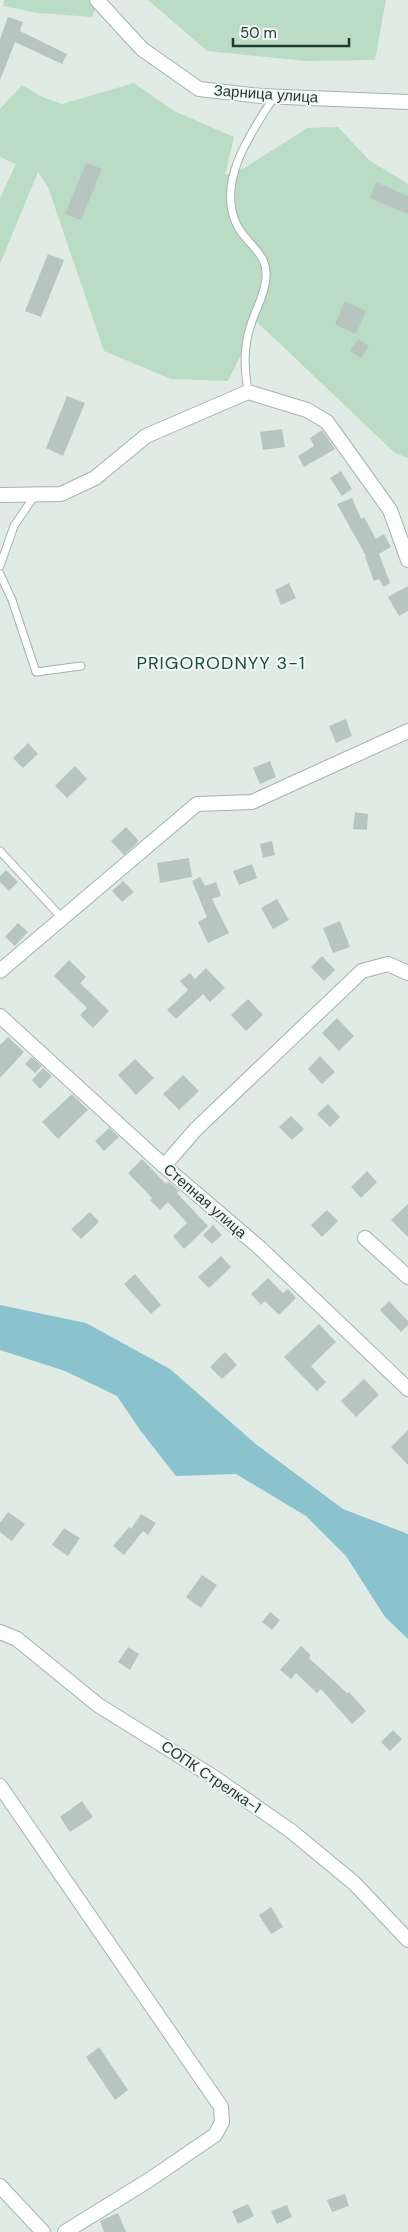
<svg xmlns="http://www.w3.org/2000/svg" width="408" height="2232" font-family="'DM Sans',sans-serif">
<rect width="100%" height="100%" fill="#e1ebe6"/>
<path fill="#badbc4" d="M4,0H90L95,10L92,17L38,13L3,6Z
M148,0H386L375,60L306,61L207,51Z
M134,83L174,111L234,137L225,175L246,167L307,128L338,127L369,160L408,184V458L395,453L257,322L228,381L171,379L104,351L48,187L38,172L0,264V198L16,164L0,157V109L22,85L40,96L62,104Z"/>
<path fill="#8ac2ce" d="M0,1305L86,1323L170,1369L257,1445L343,1509L408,1534V1639L385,1617L346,1556L306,1516L236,1474L176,1476L140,1430L117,1396L65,1371L0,1350Z"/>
<path fill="#b6c5bf" d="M8,17L23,22L20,31L67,54L62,64L15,42L0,80V39Z
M86,163L102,169L81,220L65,214Z
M376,182L408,196V214L370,198Z
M48,254L64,260L41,317L25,311Z
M345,301L366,311L356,334L335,324Z
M358,339L369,346L361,358L350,351Z
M67,396L85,403L63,456L46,448Z
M282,429L285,447L263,450L260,432Z
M322,430L335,449L304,467L298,456L314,446L310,438Z
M341,471L352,489L342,496L330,478Z
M352,498L361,519L364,517L376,539L384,534L391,547L379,554L390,583L384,587L379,579L374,581L365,557L366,556L337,504Z
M289,583L296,598L281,605L275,590Z
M408,586V611L399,616L388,597Z
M346,719L352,736L336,743L329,726Z
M28,743L38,754L23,768L13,758Z
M270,761L276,777L260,784L253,768Z
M75,766L87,779L67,798L55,786Z
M355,812L368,814L367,830L353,829Z
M126,827L139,841L124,855L111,841Z
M272,841L275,855L263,858L260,844Z
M189,858L192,877L160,883L157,863Z
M252,864L257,878L239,885L233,871Z
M6,870L18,882L9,891L0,882V876Z
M200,877L205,886L216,882L221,896L212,899L229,933L208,943L198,922L207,917L192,881Z
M123,881L134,892L122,902L112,891Z
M277,899L289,920L273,929L261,908Z
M340,921L350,947L333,953L323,928Z
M18,923L28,932L15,946L5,937Z
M322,956L335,970L324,981L311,967Z
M69,960L86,977L80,983L109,1011L93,1028L80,1015L87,1008L54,976Z
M206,968L225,988L210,1002L203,994L176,1019L167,1010L188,990L180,981L190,973L195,979Z
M248,999L263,1015L246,1031L231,1015Z
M337,1018L354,1036L339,1051L322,1033Z
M8,1037L24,1052L0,1078V1045Z
M320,1056L335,1072L322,1084L308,1069Z
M32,1057L42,1066L35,1073L25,1064Z
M135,1059L154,1078L136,1095L118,1075Z
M43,1068L52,1076L40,1089L32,1080Z
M183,1075L199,1091L179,1110L163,1094Z
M72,1094L88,1110L58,1139L42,1122Z
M328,1104L340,1117L330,1127L317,1114Z
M291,1116L304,1129L292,1140L279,1127Z
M109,1128L119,1137L104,1151L95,1141Z
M142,1159L166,1184L169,1182L179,1191L177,1193L208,1226L184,1249L173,1236L187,1223L168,1202L160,1210L150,1200L152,1198L128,1173Z
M367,1171L377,1182L361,1198L351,1187Z
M408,1204V1237L391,1220Z
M327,1210L338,1221L322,1237L311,1225Z
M90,1212L99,1222L81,1239L71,1229Z
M213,1225L222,1235L212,1244L203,1235Z
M221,1256L231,1267L209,1288L198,1277Z
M135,1274L161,1305L151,1314L124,1284Z
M268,1278L283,1293L288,1289L296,1298L279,1315L265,1301L261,1305L251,1294Z
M389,1301L408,1321V1325L401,1332L380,1310Z
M319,1324L336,1342L311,1366L326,1382L317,1391L284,1357Z
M225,1352L237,1365L222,1379L210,1367Z
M364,1379L379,1395L356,1417L341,1401Z
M408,1430V1465L391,1447Z
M8,1512L25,1524L12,1541L0,1532V1523Z
M141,1514L156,1523L148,1535L143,1531L124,1555L113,1546L129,1527L131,1529Z
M64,1528L80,1538L68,1556L52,1545Z
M202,1575L217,1585L201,1608L186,1597Z
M270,1612L280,1620L272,1630L262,1622Z
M301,1646L311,1655L309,1658L347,1693L349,1692L366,1711L352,1724L321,1689L317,1693L296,1673L291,1679L280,1670Z
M128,1647L139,1654L130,1670L118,1662Z
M393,1730L402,1739L390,1751L381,1742Z
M82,1801L93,1817L70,1832L60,1817Z
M271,1907L283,1927L271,1934L259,1915Z
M99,2047L128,2090L115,2100L86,2057Z
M345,2194L349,2206L332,2212L327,2200Z
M248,2204L254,2216L238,2224L232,2211Z
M287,2205L292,2217L277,2224L271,2211Z
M118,2213L126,2232H104L100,2221Z"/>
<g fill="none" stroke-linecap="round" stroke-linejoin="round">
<defs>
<path id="lane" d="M248,392C245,371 243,352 249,331C253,313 265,297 266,277C268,252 245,244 236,223C217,180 252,131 274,97
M0,566L14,526L35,495
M0,574L12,600L36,672L81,666
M0,851L62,918"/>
<path id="street" d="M97,0L142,49L199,89L261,96L408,102
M0,495L61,494L95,478L146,436L248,392L307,410L327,422L390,510L408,560
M0,971L197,804L252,802L408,731
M0,1016L164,1166L260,1248L408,1389
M164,1166L196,1129L362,971L388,964L408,973
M365,1238L408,1277
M0,1632L17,1639L98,1705L215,1778L291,1831L354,1883L408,1940
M0,1786L221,2107L222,2122L215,2135L149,2180L65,2232
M0,2186L43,2232"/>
</defs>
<use href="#lane" stroke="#a4b2ad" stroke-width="9"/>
<use href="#street" stroke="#a4b2ad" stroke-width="16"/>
<use href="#lane" stroke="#fff" stroke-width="7"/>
<use href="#street" stroke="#fff" stroke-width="14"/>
</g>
<g text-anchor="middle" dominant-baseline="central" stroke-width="4" stroke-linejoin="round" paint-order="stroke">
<g font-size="15" fill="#223a34" stroke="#f1f7f4">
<text transform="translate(266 94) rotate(4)">Зарница улица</text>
<text transform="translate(205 1201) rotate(41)">Степная улица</text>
<text transform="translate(211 1777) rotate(34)">СОПК Стрелка-1</text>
</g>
<g font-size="18" letter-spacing="1" fill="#1f4c42" stroke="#f1f7f4">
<text x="221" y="663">PRIGORODNYY 3-1</text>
</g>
</g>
<path d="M233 38v8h116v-8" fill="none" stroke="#223a34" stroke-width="2.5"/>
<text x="240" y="38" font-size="15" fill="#223a34" stroke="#f1f7f4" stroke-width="4" paint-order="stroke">50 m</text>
</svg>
